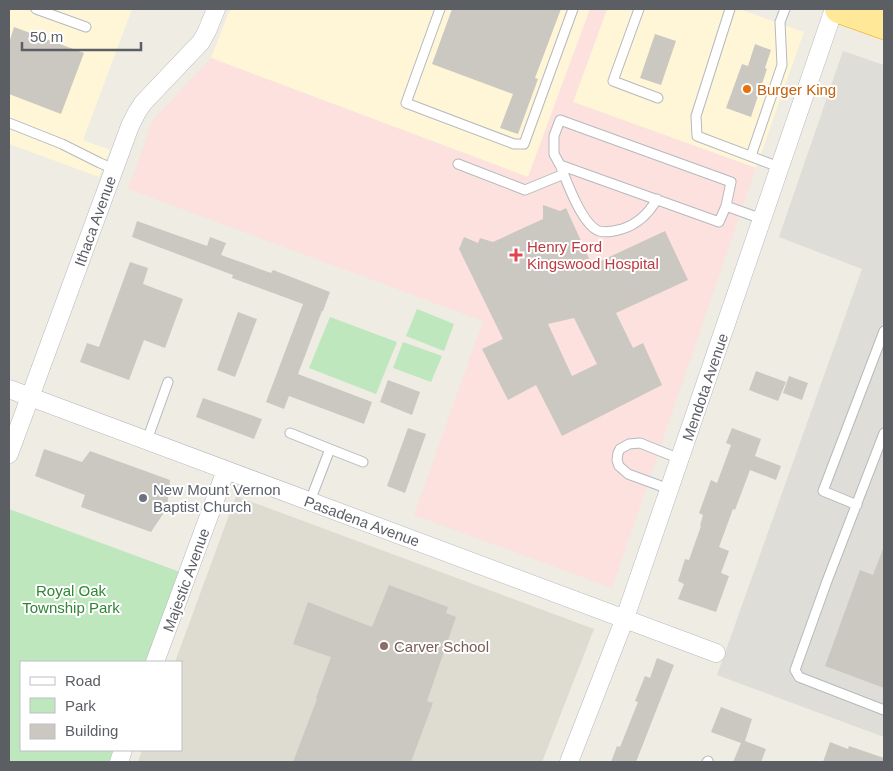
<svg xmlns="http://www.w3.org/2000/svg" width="893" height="771" font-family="Helvetica,sans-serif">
<rect width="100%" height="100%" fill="#eeece3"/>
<path fill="#fff6d7" d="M9,9H132L83,140L110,150L99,177L9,144Z
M230,9H590L528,177L211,58Z
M607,9H739L804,32L756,168L573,102Z"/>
<path fill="#dfddd7" d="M843,51L884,65V737L717,675L862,269L779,237Z"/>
<path fill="#dedbd1" d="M236,496L594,629L542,762H138L142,750H181V662H175Z"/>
<path fill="#fce1de" d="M590,9H607L573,102L756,168L612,588L414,515L483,321L128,189L153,120L211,58L528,177Z"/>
<path fill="#bee7be" d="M417,309L454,324L444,351L406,336Z
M330,317L397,342L376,394L309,368Z
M403,342L442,356L431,382L393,368Z
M9,509L180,572L146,662H21V750H113L109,762H9Z"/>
<path fill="#cbc8c2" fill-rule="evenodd" d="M452,9H561L535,78L538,79L518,134L500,128L513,94L432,64Z
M14,27L84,53L61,114L9,94V43Z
M655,34L676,41L661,85L640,78Z
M755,44L771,50L765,68L767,69L751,117L726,108L742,64L748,66Z
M543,205L560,211L566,208L592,265L665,231L688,280L616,313L633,348L643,343L662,385L562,436L536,385L508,400L482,349L503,339L459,249L464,237L478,243L480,238L493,242L543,219ZM574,318L597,364L572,376L548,324Z
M137,221L207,246L210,237L226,243L221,255L271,273L273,270L330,292L323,311H322L298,374L372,402L364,424L289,396L284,409L266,402L303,304L232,278L233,275L132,237Z
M130,262L148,268L143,284L183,299L165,348L144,340L129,380L80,362L87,343L99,347Z
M238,312L257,319L235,377L217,370Z
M756,371L786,382L778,401L749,390Z
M789,376L808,383L802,400L783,393Z
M388,380L420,392L412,415L380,402Z
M203,398L262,419L254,439L196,417Z
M408,428L426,434L405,493L387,486Z
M732,428L761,439L755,456L781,466L776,480L750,470L735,510L733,509L719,547L729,551L721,573L729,576L716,612L678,599L684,584L678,581L685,559L689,560L701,526H700L703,515L699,513L711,480L717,483L731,445L726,443Z
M44,449L82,462L90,451L170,480L167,508L151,532L81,507L85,495L35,476Z
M883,549H884V688L825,666L860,570L873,575Z
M389,585L448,607L446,613L456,617L427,701L433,703L411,762H293L317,699L316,698L331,657L293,644L308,602L372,627Z
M657,658L674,665L636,762H611L617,746L620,747L638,702L635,701L645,676L650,678Z
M721,707L752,719L745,741L766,749L761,762H733L741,743L711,732Z
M830,742L848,749L849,746L884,758V762H823Z"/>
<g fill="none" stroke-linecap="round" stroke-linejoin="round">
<defs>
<path id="service" d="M36,9L86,27
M440,9L406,103L514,144H524L573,9
M639,9L613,81L658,98
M730,9L696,116L697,136L779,167
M9,123L62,144L100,163L114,169
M751,156L782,65L780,22L785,9
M458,164L525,190L564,174
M560,165C567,182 582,225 599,231C608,233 615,231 622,229C638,224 649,213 657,199
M726,206L731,182L560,120L554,136V154L560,165L719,222L726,206L762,219
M290,433L330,449L310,501
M884,433L827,581L795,670L799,677L884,710
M147,440L168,382
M330,449L363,462
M669,489L628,474L619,466L617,460L618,453L620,449L629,444L640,443L680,459
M857,505L823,491L884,331
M707,762L708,761"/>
<path id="minor" d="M9,389L716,653
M9,454L130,126L136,114L143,103L201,42L207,31L216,9
M155,662L226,470
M119,762L123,750
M569,762L625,618L834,9"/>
<path id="trunk" d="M839,9L884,25"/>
</defs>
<use href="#service" stroke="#b5b9be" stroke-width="11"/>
<use href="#minor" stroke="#b5b9be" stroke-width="19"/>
<use href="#trunk" stroke="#f1a600" stroke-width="29"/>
<use href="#service" stroke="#fff" stroke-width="9"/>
<use href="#minor" stroke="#fff" stroke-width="18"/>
<use href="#trunk" stroke="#ffe998" stroke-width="28"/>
</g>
<circle fill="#e8710a" stroke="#fff" stroke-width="2" cx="747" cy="89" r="5"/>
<path fill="#e0444e" stroke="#fff" stroke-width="2" d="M513.5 247.5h5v5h5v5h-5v5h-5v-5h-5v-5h5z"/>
<circle fill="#6b7280" stroke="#fff" stroke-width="2" cx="143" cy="498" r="5"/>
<circle fill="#8d6e63" stroke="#fff" stroke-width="2" cx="384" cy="646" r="5"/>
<g text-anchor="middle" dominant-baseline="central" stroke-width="4" stroke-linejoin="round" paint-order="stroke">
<g font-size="15" fill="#c56008" stroke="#fff" text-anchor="start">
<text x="757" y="89">Burger King</text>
</g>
<g font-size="15" fill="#5b5f64" stroke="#fff">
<text transform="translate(95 221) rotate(-70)">Ithaca Avenue</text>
<text transform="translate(705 387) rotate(-71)">Mendota Avenue</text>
<text transform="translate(362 521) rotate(20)">Pasadena Avenue</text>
<text transform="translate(186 580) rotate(-70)">Majestic Avenue</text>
</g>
<g font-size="15" fill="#be3a42" stroke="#fff" text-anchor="start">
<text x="527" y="246">Henry Ford<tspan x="527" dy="17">Kingswood Hospital</tspan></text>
</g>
<g font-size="15" fill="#5b616d" stroke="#fff" text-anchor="start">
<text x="153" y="489">New Mount Vernon<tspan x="153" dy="17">Baptist Church</tspan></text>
</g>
<g font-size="15" fill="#318535" stroke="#fff">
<text x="71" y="590">Royal Oak<tspan x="71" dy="17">Township Park</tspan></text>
</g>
<g font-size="15" fill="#785e54" stroke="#fff" text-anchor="start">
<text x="394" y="646">Carver School</text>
</g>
</g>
<rect width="893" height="771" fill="none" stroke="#5b5f64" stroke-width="20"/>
<rect x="20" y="661" width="162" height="90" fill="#ffffff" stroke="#bdbfc1"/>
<rect x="30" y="677" width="25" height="8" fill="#ffffff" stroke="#bdbfc1"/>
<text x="65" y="686" font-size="15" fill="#5b5f64">Road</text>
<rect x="30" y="698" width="25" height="15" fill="#bee7be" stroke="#bdbfc1"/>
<text x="65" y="711" font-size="15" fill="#5b5f64">Park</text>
<rect x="30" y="724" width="25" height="15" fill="#cbc8c2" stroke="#bdbfc1"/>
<text x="65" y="736" font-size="15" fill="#5b5f64">Building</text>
<path d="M22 42v8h119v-8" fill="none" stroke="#5b5f64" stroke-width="2.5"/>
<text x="30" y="42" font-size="15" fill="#5b5f64" stroke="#ffffff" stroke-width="4" paint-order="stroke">50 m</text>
</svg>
